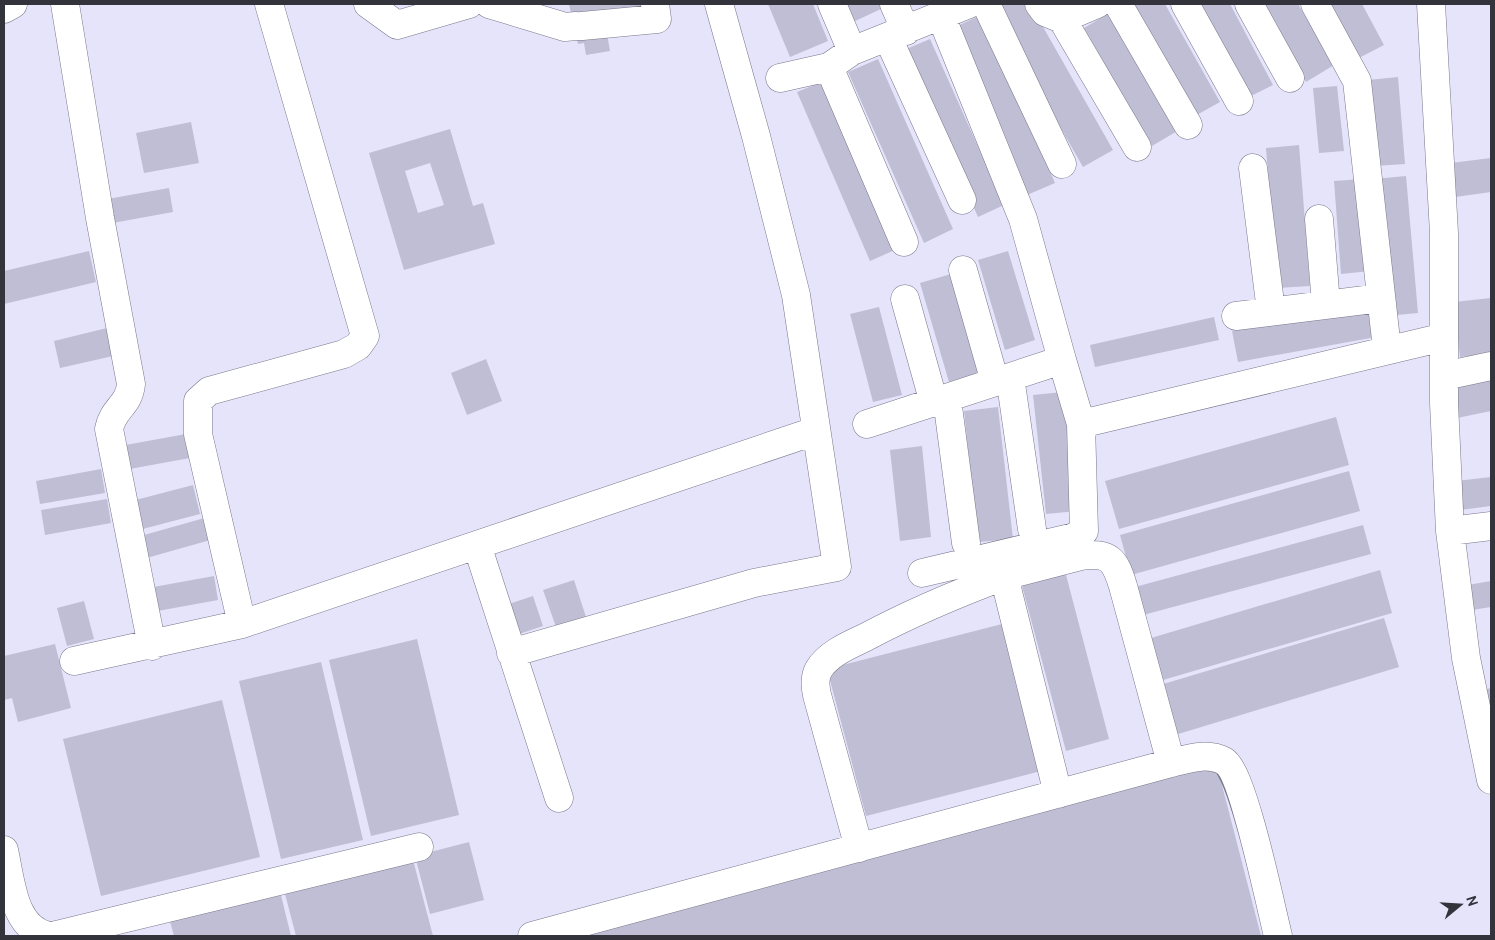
<svg xmlns="http://www.w3.org/2000/svg" width="1495" height="940" font-family="Cabin,sans-serif">
<rect width="100%" height="100%" fill="#e5e4fb"/>
<path fill="#bfbed4" fill-rule="evenodd" d="M569,4H647L607,34L610,51L586,55L584,43L578,44Z
M768,4H813L828,41L790,57Z
M843,4H881L883,8L851,23Z
M1003,4H1030L1113,150L1083,167L993,9Z
M1129,4H1165L1220,102L1193,117Z
M1194,4H1230L1273,85L1245,99Z
M1260,4H1298L1334,65L1306,82Z
M1323,4H1362L1384,45L1353,61Z
M1111,12L1179,130L1152,146L1084,28Z
M981,15L1055,183L1027,195L953,28Z
M930,39L1004,205L978,217L904,50Z
M878,59L953,229L924,243L848,72Z
M1398,77L1405,164L1375,166L1368,80Z
M824,81L897,249L870,261L797,92Z
M1337,86L1344,151L1319,153L1313,88Z
M191,122L199,163L144,173L136,133Z
M450,129L473,206L483,203L495,244L404,270L369,153ZM430,163L444,205L418,213L405,171Z
M1299,145L1310,286L1277,288L1266,148Z
M1491,158V192L1455,197L1451,163Z
M1406,176L1418,313L1386,316L1374,179Z
M1363,179L1370,271L1341,274L1334,181Z
M169,188L173,212L107,224L102,200Z
M89,251L96,282L4,304V271Z
M1008,251L1035,340L1005,350L978,260Z
M951,274L979,373L949,382L920,283Z
M1491,298V354L1460,357L1454,302Z
M1371,306L1376,337L1238,362L1232,331Z
M879,307L902,395L873,402L850,314Z
M1214,317L1219,340L1095,367L1090,345Z
M107,328L113,356L60,368L54,341Z
M486,359L502,401L467,415L451,373Z
M1491,372V411L1457,418L1448,382Z
M1063,392L1077,511L1046,514L1033,395Z
M998,407L1013,539L978,542L964,411Z
M1336,417L1349,465L1119,529L1105,481Z
M186,434L190,458L124,470L120,446Z
M922,446L931,537L900,541L890,450Z
M101,469L105,493L40,504L36,481Z
M1349,471L1360,511L1131,575L1120,535Z
M1491,477V506L1460,510L1456,481Z
M193,485L200,514L135,531L128,502Z
M107,499L111,523L45,535L41,510Z
M208,517L214,539L143,559L137,537Z
M1363,525L1371,554L1143,615L1135,587Z
M1380,570L1392,613L1163,680L1151,638Z
M1065,571L1109,739L1066,751L1021,582Z
M214,576L218,600L152,612L148,588Z
M574,580L586,617L556,627L543,590Z
M1491,581V607L1472,610L1468,585Z
M533,596L543,626L513,636L503,606Z
M84,601L94,639L67,646L57,608Z
M1384,618L1399,667L1175,735L1160,685Z
M1002,624L1041,771L866,816L827,669Z
M417,639L459,815L371,836L329,660Z
M55,644L71,708L18,722L12,698L4,700V656Z
M321,662L363,840L281,859L239,681Z
M1491,688V737L1479,691Z
M222,700L260,857L101,896L63,739Z
M1216,762L1261,936H545Z
M469,842L484,900L430,914L415,856Z
M412,856L433,936H296L284,890Z
M278,883L291,936H174L167,910Z"/>
<g fill="none" stroke-linecap="round" stroke-linejoin="round">
<defs>
<path id="minor" d="M65,4L100,218L131,384C129,406 113,408 109,429L152,646
M368,4L397,25L469,4
M489,4L565,27L576,26
M832,4L852,51
M894,4L906,31
M986,4L1062,164
M1039,4L1045,12L1062,19L1097,4
M1118,4L1188,125
M1185,4L1239,101
M1249,4L1290,78
M1315,4L1357,81L1387,349
M1431,4L1444,233V403L1450,531L1466,658L1491,780
M4,9L13,4
M1062,19L1137,147
M582,26L657,19L655,4
M888,38L962,200
M829,67L904,242
M780,78L829,67L852,51L969,4
M1253,168L1271,311
M1319,219L1326,304
M963,270L995,382
M905,299L934,403
M1236,316L1381,298
M1062,360L1081,424L1444,337
M1444,376L1491,366
M1010,377L1032,529
M947,399L966,543
M867,424L1062,360L1023,219L941,16
M1450,531L1491,526
M477,545L559,798
M922,573L1074,537L1084,531L1081,424
M242,624L198,434V401L209,391L344,354L358,346L365,336L269,4
M511,653L754,583L837,567L796,295L756,136L719,4
M74,661L242,624L815,431
M1058,794L1004,576L1081,556C1110,552 1115,560 1123,586L1171,763
M859,848L817,695C815,686 814,677 819,669C829,653 850,645 866,637C911,613 956,594 1004,576
M4,850C11,881 13,929 49,936
M52,936L419,847
M532,936L1171,763C1188,759 1207,752 1224,761C1243,772 1271,908 1278,936"/>
</defs>
<use href="#minor" stroke="#78778b" stroke-width="29"/>
<use href="#minor" stroke="#fff" stroke-width="28"/>
</g>
<rect width="1495" height="940" fill="none" stroke="#33333b" stroke-width="10"/>
<g transform="translate(1460 905) rotate(72)" stroke="#e5e4fb" stroke-width="4" paint-order="stroke">
<path d="M0-4L9 19L0 12L-9 19Z" fill="#33333b"/>
<text y="-8" font-size="14" font-weight="bold" text-anchor="middle" fill="#33333b">N</text>
</g>
</svg>
